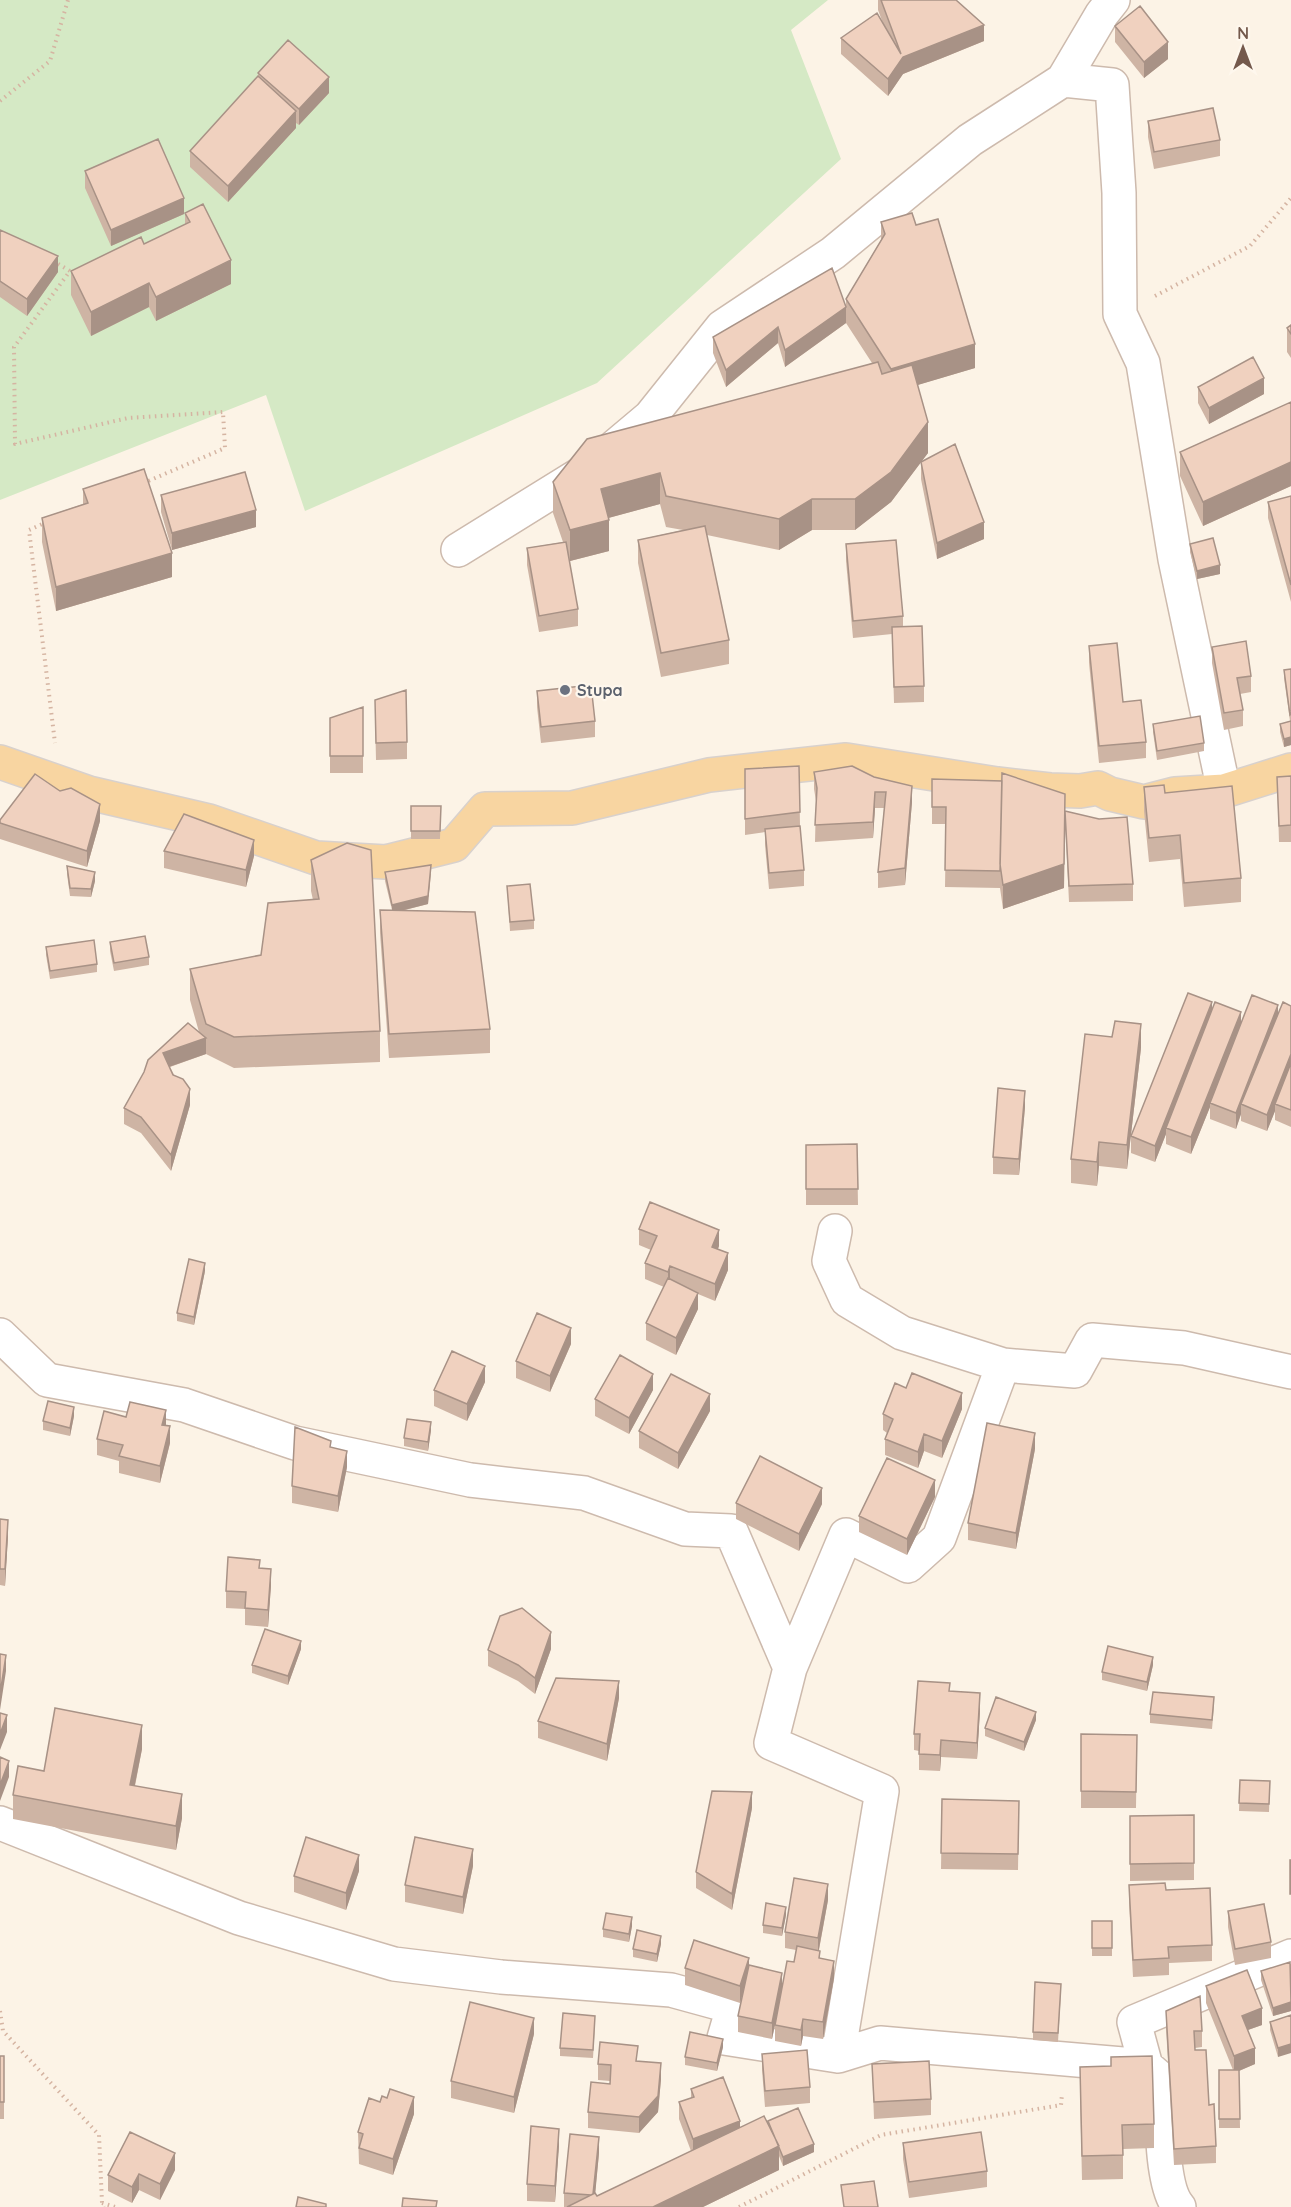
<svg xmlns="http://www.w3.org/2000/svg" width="1291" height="2207" font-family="Quicksand,sans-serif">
<rect width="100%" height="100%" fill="#fcf3e6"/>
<path fill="#d5e9c5" d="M0,0H828L791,30L841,159L597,383L305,511L266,395L0,500Z"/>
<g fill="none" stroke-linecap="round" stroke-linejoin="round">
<defs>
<path id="minor" d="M1063,80L1102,14L1113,0
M458,550L587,470L650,417L722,327L833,253L970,140L1063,80L1112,85L1119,193L1120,314L1143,363L1175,559L1224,791
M0,1335L47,1380L184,1405L295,1443L470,1480L584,1493L685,1529L731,1531L790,1668L771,1743L882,1791L838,2056
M1003,1365L1075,1371L1092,1340L1184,1348L1291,1372
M790,1668L846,1535L908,1566L939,1538L1003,1365L902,1333L847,1300L829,1261L835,1231
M0,1823L239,1918L394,1964L501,1977L671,1990L733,2007L724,2038L838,2056L880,2043L1146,2066L1134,2022L1291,1956
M1146,2066L1161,2079C1162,2109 1160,2186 1179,2207"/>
<path id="major" d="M0,762L89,793L209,821L316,858L386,862L454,845L485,809L572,808L709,775L846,760L997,784L1050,790L1080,791L1098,788L1110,794L1144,802L1175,794L1224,791L1291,770"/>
</defs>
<use href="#minor" stroke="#cdbaad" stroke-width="36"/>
<use href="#major" stroke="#d8d1cd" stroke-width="36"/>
<path stroke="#d5b4a2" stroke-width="4" stroke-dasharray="1.5 4.5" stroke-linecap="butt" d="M0,101L50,61L68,0
M53,261L70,271L14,347L15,444L128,418L223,412L225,448L146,482
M1155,296L1250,246L1291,198
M47,522L29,530L55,743
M0,2011L3,2031L99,2135L102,2203L104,2207
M102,2203L115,2207
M739,2207L881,2135L1061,2105L1062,2094"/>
<use href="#minor" stroke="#fff" stroke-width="33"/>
<use href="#major" stroke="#f8d5a1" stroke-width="33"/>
</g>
<path fill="#ceb4a4" d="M878,0H956L984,41L903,74L888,96L841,54V38L884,26L878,10Z
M1115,26L1168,59L1144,78L1115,42Z
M258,73L329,93L299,125L296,123V128L228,202L190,167V151L258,76Z
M1148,121L1220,140V156L1154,169L1148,137Z
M85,171L184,214L111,246L85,188Z
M185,213L231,284L156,321L149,307L91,336L71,295V271L144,244L185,225Z
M881,222L916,225L975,368L917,385L928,453L921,462L984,539L937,559L921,479V462L891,502L855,530H812L779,550L707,535L729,640V664L661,677L638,563V540L683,530L666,527L660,504L608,518L609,551L570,561L568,557L578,609V626L539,632L527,565V548L563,542L553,513V482L872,363L846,323L785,367L778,343L726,387L713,353V337L846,307V299L881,240Z
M0,230L58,272L27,316L0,297Z
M1291,325V358L1287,352V328Z
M1198,387L1264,394L1209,424L1198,403Z
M1291,402V486L1203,526L1180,476V452Z
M83,489L172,577L56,611L42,542V518L83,504Z
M161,495L256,527L172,550L161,512Z
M1291,496V602L1268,518V502Z
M846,544L903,616V627L924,686V702L894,703L892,634L853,638L846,561Z
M1190,544L1220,574L1197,579L1190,552Z
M1089,646L1123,702L1146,742V758L1099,763L1089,663Z
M1212,647L1251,676V692L1240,694L1243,710V726L1224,730L1212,663Z
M1291,669V745L1284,747L1280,732V724L1290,721L1284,678V670Z
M537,691L595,721V737L541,743L537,707Z
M363,707V773H330V718Z
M375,716L407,742V759L376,760Z
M1153,724L1204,743V751L1157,760L1153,732Z
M799,766L800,826L804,870V886L769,889L765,845V832L745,835V769Z
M852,766L912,802L905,885L878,888V872L884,808H875L873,838L815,842L816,801L814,789V772Z
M1291,776V842H1279L1277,777Z
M932,779L1065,811L1133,884V901L1069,902L1065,818L1064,888L1003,909L1000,888L945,887L946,824H932Z
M1144,787L1165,793L1241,878V902L1184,907L1180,859L1149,862L1144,811Z
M411,806H441L440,839H411Z
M0,820L100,821L87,867L0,839Z
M164,851L254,856L246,887L164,868Z
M311,860L380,1031V1062L234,1068L206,1054L170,1067L190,1105L171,1171L141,1133L124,1124V1108L199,1032L190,1000V969L261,955L313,900L311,891Z
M67,866L95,881L91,897L70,896L67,874Z
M385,872L431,874L428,904L405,910L490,1029V1053L389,1058L380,933V910H392L385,881Z
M507,886L534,920V929L510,931Z
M110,942L149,957V965L114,971L110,951Z
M46,947L97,964V972L50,979L46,955Z
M1291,1006V1127L1275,1120V1111L1267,1131L1241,1121V1114L1236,1129L1210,1119V1107L1191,1154L1166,1144V1134L1155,1162L1131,1153V1136L1212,1011L1241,1024L1278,1014Z
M1141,1048L1127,1169L1099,1166L1097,1186L1071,1183V1159Z
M1025,1107L1019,1175L993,1174V1157Z
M857,1144L858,1205H806V1145Z
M639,1229L719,1246L718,1249L728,1270L715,1301L698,1294V1309L676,1355L646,1340V1323L664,1287L645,1279V1263L651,1250L639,1245Z
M205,1271L194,1325L177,1321V1313Z
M571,1344L550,1392L516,1378V1361Z
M485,1382L467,1421L434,1406V1390Z
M653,1390L629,1434L595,1416V1399Z
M962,1409L942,1458L924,1451L918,1468L885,1455V1439L887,1433L883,1430V1414Z
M710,1411L678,1469L639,1448V1431Z
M74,1416L70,1436L43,1430V1421Z
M126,1417L166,1425L170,1443L160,1483L119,1473V1461L97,1455V1439Z
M431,1430L428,1451L404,1446V1438Z
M1035,1449L1016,1549L968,1540V1523Z
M347,1467L338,1512L292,1503V1486Z
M935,1497L907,1555L859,1532V1516Z
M736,1503L822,1504L799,1551L736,1519Z
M0,1519L8,1536L5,1586L0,1585Z
M260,1568L271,1585L268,1627L245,1625V1609L226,1608V1591Z
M301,1649L288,1685L252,1673V1665Z
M551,1649L535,1694L518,1681L488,1666V1650Z
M1153,1665L1147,1691L1102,1680V1672Z
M950,1691L980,1710L977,1759L941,1757L940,1771L919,1770V1751L914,1750V1734Z
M619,1698L607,1761L538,1738V1721Z
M1214,1706L1212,1729L1150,1723V1714Z
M1036,1720L1024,1751L985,1736V1728Z
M1081,1734L1137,1735L1136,1808H1081Z
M142,1749L135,1786L182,1818L176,1850L13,1819V1795L44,1771Z
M1240,1780L1270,1781L1269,1812L1239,1811Z
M942,1799L1019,1801L1018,1870L941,1869Z
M752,1808L732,1910L696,1888V1872Z
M1194,1815V1880L1130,1881V1816Z
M473,1866L463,1914L405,1902V1885Z
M359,1871L346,1910L294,1892V1876Z
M1129,1885L1166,1890L1212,1945V1961L1169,1963V1975L1133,1977L1129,1902Z
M828,1900L819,1950L820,1959L834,1978L823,2039L803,2036L801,2046L775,2041V2026L772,2039L738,2032V2016L743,1991L740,2003L685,1985V1968L749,1965L782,1984L794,1962L796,1950L785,1948V1932Z
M1228,1911L1271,1942V1958L1235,1965L1228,1927Z
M786,1915L782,1936L763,1933V1925Z
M1092,1921H1112V1956H1092Z
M632,1926L629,1942L603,1937V1929Z
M661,1944L657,1962L633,1957V1949Z
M1291,1964V2011L1273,2016L1261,1980V1971Z
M1206,1986L1262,2025L1248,2030L1255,2064L1239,2071L1240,2128H1219V2070H1233L1206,2003Z
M1061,1992L1058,2042L1033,2040V2032Z
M1166,2011L1202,2031V2047L1195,2048L1209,2105L1216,2146V2163L1174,2165L1166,2028Z
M1291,2015L1278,2057L1270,2030V2022Z
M595,2024L593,2058L560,2056V2048Z
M534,2034L514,2113L451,2098V2081Z
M723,2047L717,2071L685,2065V2057Z
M762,2054L810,2087V2103L765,2107L762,2070Z
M0,2056H4V2119H0Z
M1111,2057L1154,2124V2148L1123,2149V2179L1082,2180L1080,2091L1111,2066Z
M638,2061L661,2079L658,2112L639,2133L588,2128V2112L610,2084V2081L598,2080V2064Z
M872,2064L931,2099V2115L874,2119Z
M691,2089L740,2128L768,2123L814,2152L783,2166L779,2156V2170L703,2207H564V2193L599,2153L595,2193L597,2196L691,2151L679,2119V2102L691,2098Z
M387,2098L414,2114L393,2175L359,2164L358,2132L380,2102Z
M903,2143L987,2171V2187L909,2198L903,2159Z
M559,2145L555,2202L527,2201V2184Z
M175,2170L160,2200L139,2190L132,2203L108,2191V2175Z"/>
<path fill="#a89286" d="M984,25V41L903,74L888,96V79L903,57Z
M1168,42V59L1144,78V62Z
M329,77V93L299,125V109Z
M296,111V128L228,202V186Z
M184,198V214L111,246V230Z
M58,256V272L27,316V299Z
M231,260V284L156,321V297Z
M149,283V307L91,336V312Z
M846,307V323L785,367V350Z
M778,327V343L726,387V370Z
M975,344V368L891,393V369Z
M1264,378V394L1209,424V408Z
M928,422V453L891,502L855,530V499Z
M1291,462V486L1203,526V502Z
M660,473V504L601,520V489Z
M812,499V530L779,550V519Z
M256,510V527L172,550V533Z
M609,520V551L570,561V530Z
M984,522V539L937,559V543Z
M172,553V577L56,611V587Z
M1220,565V574L1197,579V571Z
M1291,737V745L1284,747V739Z
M912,786V802L905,885V868Z
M875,792V808L873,838V822Z
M1065,794L1064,888L1003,909V885Z
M100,804V821L87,867V851Z
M254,840V856L246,887V870Z
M431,865L428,904L392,913V905Z
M95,872V881L91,897V889Z
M1212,1002V1019L1166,1128V1134L1155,1162V1146Z
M1278,1005V1022L1241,1104V1114L1236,1129V1113Z
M1241,1012V1028L1210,1103V1107L1191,1154V1137Z
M1141,1024V1048L1127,1169V1145Z
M206,1038V1054L163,1069V1053Z
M1291,1054V1071L1275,1104V1111L1267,1131V1115Z
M190,1089V1105L171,1171V1155Z
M1025,1091V1107L1019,1175V1159Z
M1099,1142V1166L1097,1186V1162Z
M719,1230V1246L712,1263V1247Z
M728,1253V1270L715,1301V1284Z
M205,1263V1271L194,1325V1317Z
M670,1266V1282L668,1288V1272Z
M698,1293V1309L676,1355V1338Z
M571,1328V1344L550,1392V1376Z
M485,1366V1382L467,1421V1404Z
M653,1374V1390L629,1434V1418Z
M962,1393V1409L942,1458V1441Z
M710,1394V1411L678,1469V1453Z
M74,1407V1416L70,1436V1428Z
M166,1410V1427L162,1425Z
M431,1422V1430L428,1451V1442Z
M170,1426V1443L160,1483V1466Z
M1035,1433V1449L1016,1549V1533Z
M924,1434V1451L918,1468V1452Z
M347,1451V1467L338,1512V1496Z
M935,1480V1497L907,1555V1539Z
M822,1488V1504L799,1551V1534Z
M8,1520V1536L5,1586V1569Z
M271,1569V1585L268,1627V1610Z
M551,1632V1649L535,1694V1678Z
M301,1641V1649L288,1685V1676Z
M6,1655V1671L0,1710V1694Z
M1153,1657V1665L1147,1691V1682Z
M619,1681V1698L607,1761V1744Z
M980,1693V1710L977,1759V1743Z
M1036,1712V1720L1024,1751V1742Z
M7,1715V1732L0,1750V1734Z
M142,1725V1749L130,1809V1785Z
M941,1740V1757L940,1771V1755Z
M9,1761V1777L0,1801V1785Z
M752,1792V1808L732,1910V1894Z
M182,1794V1818L176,1850V1826Z
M473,1849V1866L463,1914V1897Z
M359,1855V1871L346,1910V1893Z
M828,1884V1900L818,1954V1938Z
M786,1907V1915L782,1936V1928Z
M632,1917V1926L629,1942V1934Z
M661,1936V1944L657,1962V1954Z
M749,1958V1974L740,2003V1986Z
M834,1961V1978L823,2039V2022Z
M782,1973V1989L772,2039V2023Z
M1291,2002V2011L1273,2016V2008Z
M1262,2008V2025L1242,2032V2016Z
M534,2018V2034L514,2113V2097Z
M803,2019V2036L801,2046V2030Z
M723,2039V2047L717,2071V2063Z
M1291,2044V2053L1278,2057V2048Z
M1255,2048V2064L1234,2073V2056Z
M661,2063V2079L658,2112L639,2133V2117Z
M414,2097V2114L393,2175V2159Z
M740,2121V2138L693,2156V2139Z
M559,2129V2145L555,2202V2186Z
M599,2137V2153L594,2207L593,2196Z
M814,2144V2152L783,2166V2157Z
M779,2146V2170L703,2207H653Z
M175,2153V2170L160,2200V2184Z
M139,2174V2190L132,2203V2187Z"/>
<path fill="#f0d1bf" stroke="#a89286" stroke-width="1.5" d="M881,0H956L984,25L903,57L888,79L841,38L877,13L901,54Z
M1140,6L1168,42L1144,62L1115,26Z
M288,40L329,77L299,109L258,73Z
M258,76L296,111L228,186L190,151Z
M1213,108L1220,140L1154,152L1148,121Z
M158,139L184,198L111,230L85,171Z
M203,204L231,260L156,297L149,283L91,312L71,271L141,237L144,244L190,222L185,213Z
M912,213L916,225L938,219L975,344L891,369L846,299L885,234L881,222Z
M0,230L58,256L27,299L0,281Z
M832,268L846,307L785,350L778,327L726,370L713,337Z
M1291,325V334L1287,328Z
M1253,357L1264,378L1209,408L1198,387Z
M878,362L882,374L912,365L928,422L891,472L855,499H812L779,519L666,496L660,473L601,489L609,520L570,530L553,482L587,439Z
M1291,402V462L1203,502L1180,452Z
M955,444L984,522L937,543L921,462Z
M144,469L172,553L56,587L42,518L88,503L83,489Z
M245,472L256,510L172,533L161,495Z
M1291,496V585L1268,502Z
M705,526L729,640L661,653L638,540Z
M1213,538L1220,565L1197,571L1190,544Z
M896,540L903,616L853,621L846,544Z
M566,542L578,609L539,616L527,548Z
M922,626L924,686L894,687L892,627Z
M1246,641L1251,676L1237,678L1243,710L1224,713L1212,647Z
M1117,643L1123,702L1141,700L1146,742L1099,746L1089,646Z
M1291,669V714L1290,715L1284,670Z
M591,685L595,721L541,727L537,691Z
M406,690L407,742L376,743L375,700Z
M363,707V756H330V718Z
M1200,716L1204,743L1157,751L1153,724Z
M1291,721V737L1284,739L1280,724Z
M799,766L800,812L745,819V769Z
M852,766L874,777L912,786L905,868L878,872L886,792H875L873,822L815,825L817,788L814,772Z
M1002,773L1065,794L1064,864L1003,885L1000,864Z
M35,774L60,791L71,788L100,804L87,851L0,823V820Z
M1291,776V825L1279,826L1277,777Z
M932,779L1002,781L1000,871L945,870L946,807H932Z
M1164,785L1165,793L1232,786L1241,878L1184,883L1180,835L1149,838L1144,787Z
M411,806H441L440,831H411Z
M1065,811L1099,819L1127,817L1133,884L1069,886Z
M184,814L254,840L246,870L164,851Z
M800,826L804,870L769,873L765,829Z
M347,843L371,850L380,1031L234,1037L206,1024L190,969L261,955L268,903L319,899L311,860Z
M431,865L428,896L392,905L385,872Z
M67,866L95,872L91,889L70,888Z
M530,884L534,920L510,922L507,886Z
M380,910L475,912L490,1029L389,1034Z
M145,936L149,957L114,963L110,942Z
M94,940L97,964L50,971L46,947Z
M1188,993L1212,1002L1155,1146L1131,1136Z
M1252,995L1278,1005L1236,1113L1210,1103Z
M1215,1002L1241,1012L1191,1137L1166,1128Z
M1283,1002L1291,1006V1054L1267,1115L1241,1104Z
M1115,1021L1141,1024L1127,1145L1099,1142L1097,1162L1071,1159L1085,1034L1112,1037Z
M188,1023L206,1038L163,1053L173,1075L183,1079L190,1089L171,1155L141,1117L124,1108L144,1072L148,1060Z
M1291,1063V1110L1275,1104Z
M998,1088L1025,1091L1019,1159L993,1157Z
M857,1144L858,1189H806V1145Z
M650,1202L719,1230L712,1247L728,1253L715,1284L670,1266L668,1272L645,1263L657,1236L639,1229Z
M189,1259L205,1263L194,1317L177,1313Z
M668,1278L698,1293L676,1338L646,1323Z
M537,1313L571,1328L550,1376L516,1361Z
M452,1351L485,1366L467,1404L434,1390Z
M620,1355L653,1374L629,1418L595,1399Z
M912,1373L962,1393L942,1441L924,1434L918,1452L885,1439L893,1419L883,1414L895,1383L906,1388Z
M671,1374L710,1394L678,1453L639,1431Z
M48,1401L74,1407L70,1428L43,1421Z
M130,1402L166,1410L162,1425L170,1426L160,1466L119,1456L123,1445L97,1439L104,1411L126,1417Z
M407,1419L431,1422L428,1442L404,1438Z
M987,1423L1035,1433L1016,1533L968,1523Z
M295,1427L331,1441L330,1447L347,1451L338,1496L292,1486Z
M760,1456L822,1488L799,1534L736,1503Z
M887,1458L935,1480L907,1539L859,1516Z
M0,1519L8,1520L5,1569H0Z
M228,1557L260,1560L259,1568L271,1569L268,1610L245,1608L246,1592L226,1591Z
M522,1608L551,1632L535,1678L518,1665L488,1650L500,1616Z
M265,1629L301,1641L288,1676L252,1665Z
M1108,1646L1153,1657L1147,1682L1102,1672Z
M0,1654L6,1655L0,1694Z
M556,1678L619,1681L607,1744L538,1721Z
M918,1681L950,1683L949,1691L980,1693L977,1743L941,1740L940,1755L919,1754L920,1734H914Z
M1153,1692L1214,1697L1212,1720L1150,1714Z
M996,1697L1036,1712L1024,1742L985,1728Z
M55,1708L142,1725L130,1785L182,1794L176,1826L13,1795L18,1766L44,1771Z
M0,1713L7,1715L0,1734Z
M1081,1734L1137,1735L1136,1792L1081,1791Z
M0,1757L9,1761L0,1785Z
M1240,1780L1270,1781L1269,1804L1239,1803Z
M712,1791L752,1792L732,1894L696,1872Z
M942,1799L1019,1801L1018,1854L941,1853Z
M1194,1815V1863L1130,1864V1816Z
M306,1837L359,1855L346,1893L294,1876Z
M415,1837L473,1849L463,1897L405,1885Z
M1290,1860H1291V1894H1290Z
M794,1878L828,1884L818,1938L785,1932Z
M1165,1883L1166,1890L1210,1888L1212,1945L1168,1947L1169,1958L1133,1960L1129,1885Z
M766,1903L786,1907L782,1928L763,1925Z
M1264,1904L1271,1942L1235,1949L1228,1911Z
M606,1913L632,1917L629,1934L603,1929Z
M1092,1921H1112V1948H1092Z
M637,1930L661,1936L657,1954L633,1949Z
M694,1940L749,1958L740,1986L685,1968Z
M797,1946L820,1951L819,1958L834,1961L823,2022L803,2019L801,2030L775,2025L787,1961L794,1962Z
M1290,1962L1291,2002L1273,2008L1261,1971Z
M749,1965L782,1973L772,2023L738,2016Z
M1247,1970L1262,2008L1242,2016L1255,2048L1234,2056L1206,1986Z
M1035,1982L1061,1984L1058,2033L1033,2032Z
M1200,1996L1202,2031H1194L1195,2050H1206L1209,2105L1214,2104L1216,2146L1174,2149L1166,2011Z
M470,2002L534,2018L514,2097L451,2081Z
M563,2013L595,2016L593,2050L560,2048Z
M1291,2015V2044L1278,2048L1270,2022Z
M690,2032L723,2039L717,2063L685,2057Z
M600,2042L638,2046L636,2061L661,2063L658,2096L639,2117L588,2112L591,2082L610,2084L611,2065L598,2064Z
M807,2050L810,2087L765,2091L762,2054Z
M0,2056H4V2102H0Z
M1152,2056L1154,2124L1122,2125L1123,2155L1082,2156L1080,2067L1111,2066V2057Z
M929,2061L931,2099L874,2102L872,2064Z
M1219,2070H1239L1240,2119H1219Z
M723,2077L740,2121L693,2139L679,2102L694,2097L691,2089Z
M390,2089L414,2097L393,2159L359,2148L363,2134L358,2132L369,2098L380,2102L382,2096L387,2098Z
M798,2108L814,2144L783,2157L768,2121Z
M764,2116L779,2146L653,2207H567L595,2193L597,2196Z
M531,2126L559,2129L555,2186L527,2184Z
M130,2132L175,2153L160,2184L139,2174L132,2187L108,2175Z
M981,2132L987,2171L909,2182L903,2143Z
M570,2134L599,2137L593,2194L591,2195L564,2193Z
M874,2181L878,2207H844L841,2185Z
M298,2197L326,2204V2207H296Z
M403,2198L437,2201L436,2207H402Z"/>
<circle fill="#6b7280" stroke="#fef7ed" stroke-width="2" cx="565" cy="690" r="6"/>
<g text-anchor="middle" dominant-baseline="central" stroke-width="4.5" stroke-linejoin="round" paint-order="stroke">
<g font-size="16" font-weight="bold" fill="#5b616d" stroke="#fef7ed" text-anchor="start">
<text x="577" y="690">Stupa</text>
</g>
</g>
<g transform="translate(1243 48)" stroke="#fef7ed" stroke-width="4.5" paint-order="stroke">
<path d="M0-4.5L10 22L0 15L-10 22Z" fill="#74594c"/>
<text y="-9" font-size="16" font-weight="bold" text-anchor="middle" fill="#74594c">N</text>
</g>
</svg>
